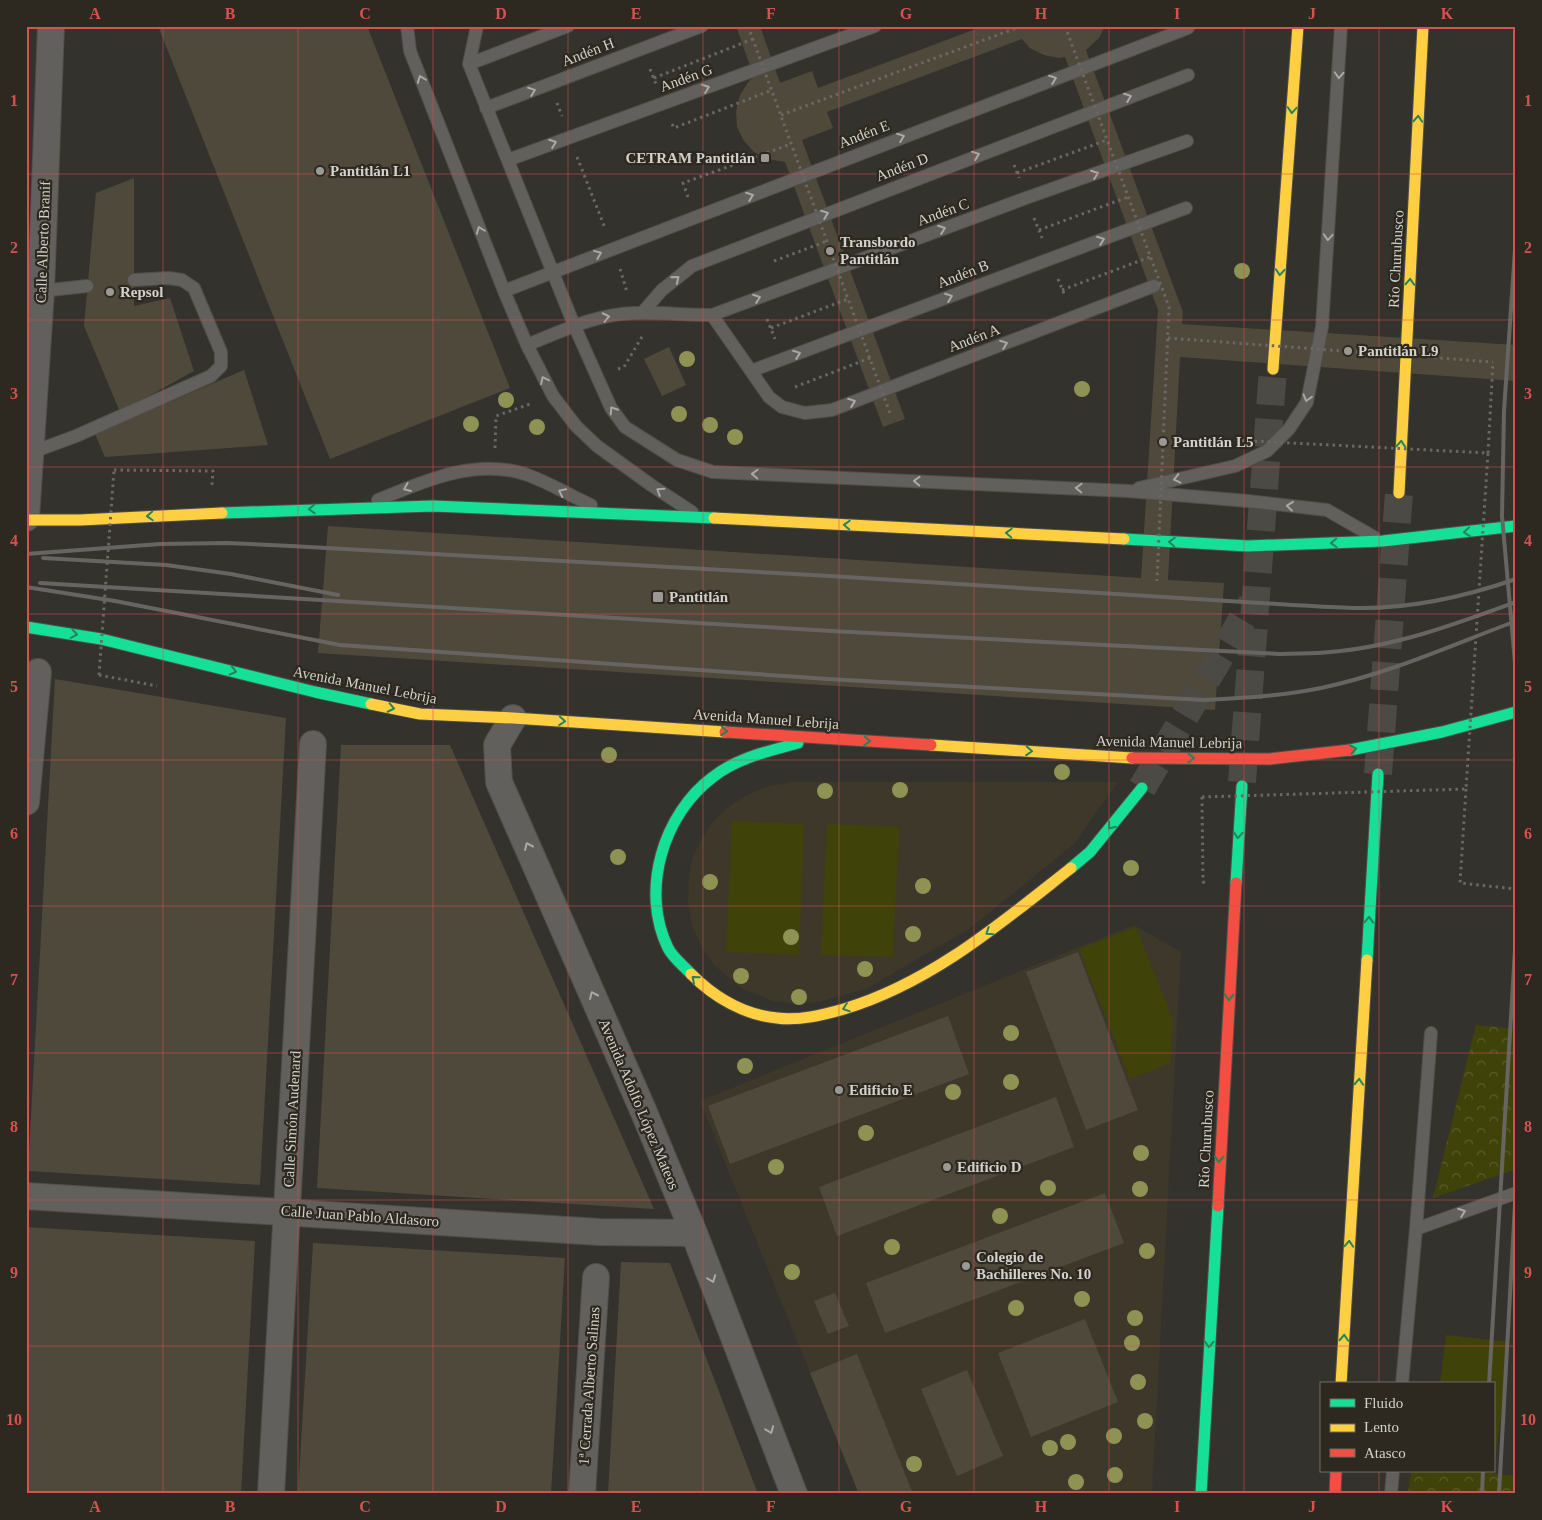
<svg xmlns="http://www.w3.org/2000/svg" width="1542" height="1520" font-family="Georgia,serif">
<defs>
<pattern id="park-crowns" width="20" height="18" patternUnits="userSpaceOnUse" patternTransform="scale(1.25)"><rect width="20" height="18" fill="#3f430a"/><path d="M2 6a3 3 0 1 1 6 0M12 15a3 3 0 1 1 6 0" fill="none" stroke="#5a5d2c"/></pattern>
</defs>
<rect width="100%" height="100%" fill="#34322d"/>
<path fill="#3e382a" d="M790,782H1118L1074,844L969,929L866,989L819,1002L796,1004L773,1001L741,988L715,966L702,948L693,928L688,903L689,877L693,857L702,838L714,820L730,806L747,795L766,787Z
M1134,925L1181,952L1152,1494H859L700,1101Z"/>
<path fill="url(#park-crowns)" d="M1476,1025L1516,1029V1169L1433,1198Z
M1411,1471H1473L1516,1476V1494H1408Z"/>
<path fill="#3f430a" d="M732,821L804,824L799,955L726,952Z
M827,824L899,827L893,957L821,955Z
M1136,927L1173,1020L1170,1063L1130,1079L1079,949Z
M1446,1335L1510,1342L1495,1462L1493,1461V1384H1440Z"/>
<path fill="#4f493c" d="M158,26H367L510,388L330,459Z
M736,26H760L780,83L812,71L818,88L984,26H1105L1099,38L1086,50L1183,312L1182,324L1516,345V381L1180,357L1168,580L1224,583L1215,710L318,653L328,526L1141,578L1158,310L1065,57L1059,58L1044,55L1030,48L1022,39L827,112L833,128L802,140L905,419L883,427L785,162L768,159L754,152L744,141L737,127L736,111L740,95L749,81L754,77Z
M134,178V306L170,298L194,371L120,412L84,326L96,193Z
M669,347L686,385L662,396L644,359Z
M244,370L268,445L105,457L95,434Z
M55,679L286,718L260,1185L28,1171Z
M341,745H450L654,1209L317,1188Z
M1078,952L1138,1110L1086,1130L1026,972Z
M948,1016L969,1074L730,1164L708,1106Z
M1056,1097L1074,1147L837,1236L819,1187Z
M1105,1193L1124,1243L885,1333L866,1283Z
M26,1227L255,1241L241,1494H26Z
M313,1243L565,1258L551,1494H298Z
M621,1262L670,1263L758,1494H608Z
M835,1293L849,1326L828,1334L814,1301Z
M1085,1319L1118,1402L1031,1437L998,1353Z
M857,1354L913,1494H859L810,1373Z
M967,1370L1003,1456L957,1476L921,1389Z"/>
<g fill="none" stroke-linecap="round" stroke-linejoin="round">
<path stroke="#4c4a45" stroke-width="28" stroke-dasharray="28 14" stroke-linecap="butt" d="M1378,774L1399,493
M1242,782L1273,369
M1142,788L1252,603"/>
<defs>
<path id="lane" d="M407,26L410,51L504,291L527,345L553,396L576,426L597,446L651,485L692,512
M477,26L469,64L574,325L611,408L625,427L677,460L713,472L1128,491L1248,501L1327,510L1374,537
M469,64L568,26
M486,108L702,26
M508,160L875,26
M41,291L87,286
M504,291L1188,28
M642,313L662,290L692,266L1188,75
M712,315L1026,198L1187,141
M527,345C562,331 596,314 634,313C660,312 686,315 712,315L769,397L782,407L805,413L832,410L1154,286
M751,371L1186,208
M30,453L76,436L211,376L221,366V352L194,288L182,280L168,278L134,280
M1139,488L1235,466L1267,451L1289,429L1307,402L1322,327L1341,26
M378,500C424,481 475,458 525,474C548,482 569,495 591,505
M1416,1229L1516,1193
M1402,1384L1416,1229L1431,1033
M1391,1494L1393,1471"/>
<path id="street" d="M26,518L41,291L51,26
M513,718L497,745L499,782L643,1110L694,1233L794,1494
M26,802L38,672
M26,1196L599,1232L694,1233
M271,1494L313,744
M582,1494L596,1277"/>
<path id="fast" d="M222,513L433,506L714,518
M1124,539L1248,546L1383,541L1516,526
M26,627L101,639L315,692L371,704
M1350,750L1442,732L1516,712
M1071,868L1090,852L1142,788
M1236,883L1242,786
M1367,960L1378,774
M691,974C684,966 673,958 668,948C640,891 663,814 713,777C737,758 769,751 798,743
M1201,1494L1218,1206"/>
<path id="slow" d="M1273,369L1298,26
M1399,493L1423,26
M714,518L1124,539
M26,520H80L222,513
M371,704L420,714L513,718L725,732
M931,745L1132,758
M691,974C714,997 744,1015 777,1018C799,1021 823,1015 844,1009C931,983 1001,923 1071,868
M1341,1384L1367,960"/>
<path id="jam" d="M725,732L931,745
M1132,758L1269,759L1350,750
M1218,1206L1236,883
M1335,1494L1336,1471"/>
</defs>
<use href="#lane" stroke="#504e49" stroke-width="14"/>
<use href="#street" stroke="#504e49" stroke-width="28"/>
<use href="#fast" stroke="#504e49" stroke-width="13"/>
<use href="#slow" stroke="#504e49" stroke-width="13"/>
<use href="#jam" stroke="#504e49" stroke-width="13"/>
<path stroke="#696863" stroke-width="3" stroke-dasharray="2.5 4" stroke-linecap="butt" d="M650,69L656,84
M654,78L753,39
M557,103L562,116
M781,115L1022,26
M672,124L674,128L772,90
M577,157L605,228
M1014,165L1019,178
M1017,173L1107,140
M688,197L683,183L791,144
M1034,218L1042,238
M1039,230L1128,197
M774,261L827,241
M620,269L627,292
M1058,279L1065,296
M1062,290L1150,257
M767,319L775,339
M771,328L848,299
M618,369L624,367L643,335
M795,387L870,358
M495,448L496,416L533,403
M1488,453L1493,362
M114,470L213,471L212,485
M99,675L157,686
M1466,789L1460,883L1516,889
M1202,797L1203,882L1207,883"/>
<use href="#lane" stroke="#61605c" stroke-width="12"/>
<use href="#street" stroke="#61605c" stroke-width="26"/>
<use href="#fast" stroke="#16e098" stroke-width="11"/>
<use href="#slow" stroke="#ffcf43" stroke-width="11"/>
<use href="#jam" stroke="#f24e42" stroke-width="11"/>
<path stroke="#676562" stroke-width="4" d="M1516,235L1504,411L1502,516L1516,674
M26,554L160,544L227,543L291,546L830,576L1293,605C1316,606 1339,608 1362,608C1414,608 1467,596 1516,579
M43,558L166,565L231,574L338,595
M40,583L831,631L1280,654C1297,653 1314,654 1330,652C1394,647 1456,624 1516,602
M26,587L115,601L340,645L828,679L1204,700C1243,698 1282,696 1321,688C1388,674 1452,645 1516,621
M1489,1384L1516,933
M1482,1494L1483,1471
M1499,1494L1516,1186"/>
<path stroke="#696863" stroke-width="3" stroke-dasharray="2.5 4" stroke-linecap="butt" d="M748,26L891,416
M1065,26L1169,307L1157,581
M1168,338L1493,362
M99,675L114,470
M1202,797L1466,789L1488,453L1212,439"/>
</g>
<g fill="#8e9354">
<circle cx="1242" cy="271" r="8"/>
<circle cx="687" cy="359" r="8"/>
<circle cx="1082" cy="389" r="8"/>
<circle cx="506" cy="400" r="8"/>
<circle cx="679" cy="414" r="8"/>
<circle cx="471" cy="424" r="8"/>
<circle cx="710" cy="425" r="8"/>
<circle cx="537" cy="427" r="8"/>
<circle cx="735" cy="437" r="8"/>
<circle cx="609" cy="755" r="8"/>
<circle cx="1062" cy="772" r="8"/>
<circle cx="900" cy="790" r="8"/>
<circle cx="825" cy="791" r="8"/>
<circle cx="618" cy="857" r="8"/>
<circle cx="1131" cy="868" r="8"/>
<circle cx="710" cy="882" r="8"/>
<circle cx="923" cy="886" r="8"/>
<circle cx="913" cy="934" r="8"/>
<circle cx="791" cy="937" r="8"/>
<circle cx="865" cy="969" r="8"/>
<circle cx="741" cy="976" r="8"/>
<circle cx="799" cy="997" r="8"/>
<circle cx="1011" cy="1033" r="8"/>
<circle cx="745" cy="1066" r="8"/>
<circle cx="1011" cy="1082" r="8"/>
<circle cx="953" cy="1092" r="8"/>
<circle cx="866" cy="1133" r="8"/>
<circle cx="1141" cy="1153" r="8"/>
<circle cx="776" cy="1167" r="8"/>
<circle cx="1048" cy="1188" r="8"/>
<circle cx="1140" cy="1189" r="8"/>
<circle cx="1000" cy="1216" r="8"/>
<circle cx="892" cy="1247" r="8"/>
<circle cx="1147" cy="1251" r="8"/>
<circle cx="792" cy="1272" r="8"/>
<circle cx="1082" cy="1299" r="8"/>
<circle cx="1016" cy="1308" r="8"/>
<circle cx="1135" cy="1318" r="8"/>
<circle cx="1132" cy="1343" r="8"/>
<circle cx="1138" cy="1382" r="8"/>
<circle cx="1145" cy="1421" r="8"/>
<circle cx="1114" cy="1436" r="8"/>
<circle cx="1068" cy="1442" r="8"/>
<circle cx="1050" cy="1448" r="8"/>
<circle cx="914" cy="1464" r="8"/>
<circle cx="1115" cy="1475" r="8"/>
<circle cx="1076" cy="1482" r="8"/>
</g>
<defs><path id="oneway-chevron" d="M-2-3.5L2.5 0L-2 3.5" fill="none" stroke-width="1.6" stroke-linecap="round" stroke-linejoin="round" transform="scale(1.25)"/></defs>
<g stroke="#aba9a4">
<use href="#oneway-chevron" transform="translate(1339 75) rotate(93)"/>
<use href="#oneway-chevron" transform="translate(421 79) rotate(-111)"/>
<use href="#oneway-chevron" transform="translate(1053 79) rotate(-21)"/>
<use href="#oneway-chevron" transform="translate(706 88) rotate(-20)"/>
<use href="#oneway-chevron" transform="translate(532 91) rotate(-21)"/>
<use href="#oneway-chevron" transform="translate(1128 97) rotate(-21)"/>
<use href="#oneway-chevron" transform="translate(901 137) rotate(-21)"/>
<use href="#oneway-chevron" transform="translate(553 143) rotate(-20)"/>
<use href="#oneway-chevron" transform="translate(976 155) rotate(-21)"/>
<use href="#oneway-chevron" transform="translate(1095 174) rotate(-20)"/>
<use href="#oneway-chevron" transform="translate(750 196) rotate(-21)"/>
<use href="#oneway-chevron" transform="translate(825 214) rotate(-21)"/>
<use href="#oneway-chevron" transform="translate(942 229) rotate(-20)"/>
<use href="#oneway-chevron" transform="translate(480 230) rotate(-111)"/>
<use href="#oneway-chevron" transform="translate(1328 237) rotate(94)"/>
<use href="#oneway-chevron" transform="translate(1101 240) rotate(-21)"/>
<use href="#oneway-chevron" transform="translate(598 254) rotate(-22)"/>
<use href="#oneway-chevron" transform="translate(676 279) rotate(-39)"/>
<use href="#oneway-chevron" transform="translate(949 297) rotate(-21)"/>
<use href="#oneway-chevron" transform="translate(757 298) rotate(-20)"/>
<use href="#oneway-chevron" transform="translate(606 317) rotate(-12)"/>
<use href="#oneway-chevron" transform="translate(1004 344) rotate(-21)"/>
<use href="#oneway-chevron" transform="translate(797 354) rotate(-21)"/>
<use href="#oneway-chevron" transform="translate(544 380) rotate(-116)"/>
<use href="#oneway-chevron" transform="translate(1307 398) rotate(107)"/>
<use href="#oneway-chevron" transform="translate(852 402) rotate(-21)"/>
<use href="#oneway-chevron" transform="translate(613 410) rotate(-123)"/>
<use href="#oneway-chevron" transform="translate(755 474) rotate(-178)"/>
<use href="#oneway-chevron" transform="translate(1177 479) rotate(167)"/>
<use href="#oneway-chevron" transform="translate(917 481) rotate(-178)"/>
<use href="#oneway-chevron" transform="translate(407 488) rotate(157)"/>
<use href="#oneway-chevron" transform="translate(1079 488) rotate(-178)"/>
<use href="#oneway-chevron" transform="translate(660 491) rotate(-147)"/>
<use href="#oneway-chevron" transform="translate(562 492) rotate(-154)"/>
<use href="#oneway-chevron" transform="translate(1290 506) rotate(-174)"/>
<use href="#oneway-chevron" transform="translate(528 846) rotate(-114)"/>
<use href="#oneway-chevron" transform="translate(593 995) rotate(-114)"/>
<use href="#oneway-chevron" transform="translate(1462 1212) rotate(-20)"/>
<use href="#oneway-chevron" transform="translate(712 1279) rotate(69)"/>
<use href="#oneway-chevron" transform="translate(770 1430) rotate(69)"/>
</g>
<g stroke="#22845c">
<use href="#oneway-chevron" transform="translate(1292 110) rotate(94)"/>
<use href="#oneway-chevron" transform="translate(1418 119) rotate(-87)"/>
<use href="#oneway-chevron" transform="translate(1280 272) rotate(94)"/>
<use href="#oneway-chevron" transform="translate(1410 282) rotate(-87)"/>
<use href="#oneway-chevron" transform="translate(1401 444) rotate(-87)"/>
<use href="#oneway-chevron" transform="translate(312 509) rotate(178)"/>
<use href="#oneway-chevron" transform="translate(150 516) rotate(177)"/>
<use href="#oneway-chevron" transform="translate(847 525) rotate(-177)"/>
<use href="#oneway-chevron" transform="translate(1467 532) rotate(174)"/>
<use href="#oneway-chevron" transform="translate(1009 533) rotate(-177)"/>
<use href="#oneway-chevron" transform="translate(1172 542) rotate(-177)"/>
<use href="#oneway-chevron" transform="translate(1334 543) rotate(178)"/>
<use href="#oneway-chevron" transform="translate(74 634) rotate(10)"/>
<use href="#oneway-chevron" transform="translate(233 671) rotate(14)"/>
<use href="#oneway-chevron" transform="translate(391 708) rotate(12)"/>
<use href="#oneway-chevron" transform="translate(562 721) rotate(4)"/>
<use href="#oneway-chevron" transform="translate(724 731) rotate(4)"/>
<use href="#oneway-chevron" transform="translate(867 741) rotate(4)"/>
<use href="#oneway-chevron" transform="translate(1353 749) rotate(-11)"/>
<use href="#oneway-chevron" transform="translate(1029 751) rotate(4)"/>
<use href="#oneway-chevron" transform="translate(1191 758)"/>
<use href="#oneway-chevron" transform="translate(1111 826) rotate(129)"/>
<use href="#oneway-chevron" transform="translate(1238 835) rotate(94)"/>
<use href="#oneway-chevron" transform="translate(1369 920) rotate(-87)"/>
<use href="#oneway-chevron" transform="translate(989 932) rotate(146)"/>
<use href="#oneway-chevron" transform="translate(695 979) rotate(-139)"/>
<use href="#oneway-chevron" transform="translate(1229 997) rotate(93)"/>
<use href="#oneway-chevron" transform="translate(846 1008) rotate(161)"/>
<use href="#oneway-chevron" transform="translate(1359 1082) rotate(-87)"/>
<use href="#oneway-chevron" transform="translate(1219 1159) rotate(93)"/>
<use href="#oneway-chevron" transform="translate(1349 1244) rotate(-87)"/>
<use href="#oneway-chevron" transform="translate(1344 1338) rotate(-87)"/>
<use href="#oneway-chevron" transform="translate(1209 1344) rotate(93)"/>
</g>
<path fill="none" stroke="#d55251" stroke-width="1" stroke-opacity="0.55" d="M163,26V1494M298,26V1494M433,26V1494M568,26V1494M703,26V1494M839,26V1494M974,26V1494M1109,26V1494M1244,26V1494M1379,26V1384M26,174H1516M26,320H1516M26,467H1516M26,614H1516M26,760H1516M26,906H1516M26,1053H1516M26,1200H1516M26,1346H1516M1379,1471V1494"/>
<g fill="#9b9994" stroke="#2d2920" stroke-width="2">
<rect x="760" y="153" width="10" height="10" rx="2.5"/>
<circle cx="320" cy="171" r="5"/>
<circle cx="830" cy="251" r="5"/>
<circle cx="110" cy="292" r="5"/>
<circle cx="1348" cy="351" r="5"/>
<circle cx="1163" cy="442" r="5"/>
<rect x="652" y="591" width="12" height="12" rx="2.5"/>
<circle cx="839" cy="1090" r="5"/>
<circle cx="947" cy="1167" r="5"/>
<circle cx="966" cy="1266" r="5"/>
</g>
<g text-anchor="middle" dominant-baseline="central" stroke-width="4.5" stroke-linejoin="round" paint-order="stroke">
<g font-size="15" fill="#d3d1cb" stroke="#2d2920">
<text transform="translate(588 52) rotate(-21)">Andén H</text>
<text transform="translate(686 78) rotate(-20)">Andén G</text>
<text transform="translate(864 134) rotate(-21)">Andén E</text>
<text transform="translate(902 167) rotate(-21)">Andén D</text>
<text transform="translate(943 212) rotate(-20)">Andén C</text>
<text transform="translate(43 242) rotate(-88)">Calle Alberto Branif</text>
<text transform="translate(1396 259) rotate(-87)">Río Churubusco</text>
<text transform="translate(963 274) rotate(-21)">Andén B</text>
<text transform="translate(974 338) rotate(-21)">Andén A</text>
<text transform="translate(365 685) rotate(11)">Avenida Manuel Lebrija</text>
<text transform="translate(766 719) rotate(4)">Avenida Manuel Lebrija</text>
<text transform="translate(1169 742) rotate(1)">Avenida Manuel Lebrija</text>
<text transform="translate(639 1104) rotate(67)">Avenida Adolfo López Mateos</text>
<text transform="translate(292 1119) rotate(-87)">Calle Simón Audenard</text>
<text transform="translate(1206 1139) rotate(-87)">Río Churubusco</text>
<text transform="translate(360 1216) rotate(4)">Calle Juan Pablo Aldasoro</text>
<text transform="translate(589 1386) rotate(-86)">1ª Cerrada Alberto Salinas</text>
</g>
<g font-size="15" font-weight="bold" fill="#d3d1cb" stroke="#2d2920" text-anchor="start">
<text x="755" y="158" text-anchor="end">CETRAM Pantitlán</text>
<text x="330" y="171">Pantitlán L1</text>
<text x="840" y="242">Transbordo<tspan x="840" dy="17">Pantitlán</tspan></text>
<text x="120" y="292">Repsol</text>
<text x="1358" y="351">Pantitlán L9</text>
<text x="1173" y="442">Pantitlán L5</text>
<text x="669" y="597">Pantitlán</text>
<text x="849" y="1090">Edificio E</text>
<text x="957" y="1167">Edificio D</text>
<text x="976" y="1257">Colegio de<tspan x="976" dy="17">Bachilleres No. 10</tspan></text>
</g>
</g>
<rect width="1542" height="1520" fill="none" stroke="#2d2920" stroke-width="55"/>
<rect x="1320" y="1382" width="175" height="90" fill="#2d2920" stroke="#6f6c64"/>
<rect x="1330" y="1399" width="25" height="8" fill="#16e098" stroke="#6f6c64"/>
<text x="1364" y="1408" font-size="15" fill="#d3d1cb">Fluido</text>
<rect x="1330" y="1424" width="25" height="8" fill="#ffcf43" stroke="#6f6c64"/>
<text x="1364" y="1432" font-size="15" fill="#d3d1cb">Lento</text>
<rect x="1330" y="1449" width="25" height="8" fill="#f24e42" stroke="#6f6c64"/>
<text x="1364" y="1458" font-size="15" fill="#d3d1cb">Atasco</text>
<rect x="28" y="28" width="1486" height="1464" fill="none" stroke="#d55251" stroke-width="2"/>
<g font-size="16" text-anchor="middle" font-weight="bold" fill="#d55251">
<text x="95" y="19">A</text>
<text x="230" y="19">B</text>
<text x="365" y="19">C</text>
<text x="501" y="19">D</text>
<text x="636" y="19">E</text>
<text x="771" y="19">F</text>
<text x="906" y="19">G</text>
<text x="1041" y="19">H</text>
<text x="1177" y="19">I</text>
<text x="1312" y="19">J</text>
<text x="1447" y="19">K</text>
<text x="14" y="106">1</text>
<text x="1528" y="106">1</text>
<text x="14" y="253">2</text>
<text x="1528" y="253">2</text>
<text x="14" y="399">3</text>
<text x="1528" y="399">3</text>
<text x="14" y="546">4</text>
<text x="1528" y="546">4</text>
<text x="14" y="692">5</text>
<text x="1528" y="692">5</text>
<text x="14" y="839">6</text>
<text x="1528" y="839">6</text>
<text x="14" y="985">7</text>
<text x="1528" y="985">7</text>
<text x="14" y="1132">8</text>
<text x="1528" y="1132">8</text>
<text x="14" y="1278">9</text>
<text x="1528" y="1278">9</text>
<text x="14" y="1425">10</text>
<text x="1528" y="1425">10</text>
<text x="95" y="1512">A</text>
<text x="230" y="1512">B</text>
<text x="365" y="1512">C</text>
<text x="501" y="1512">D</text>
<text x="636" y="1512">E</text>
<text x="771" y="1512">F</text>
<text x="906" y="1512">G</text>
<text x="1041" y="1512">H</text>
<text x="1177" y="1512">I</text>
<text x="1312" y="1512">J</text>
<text x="1447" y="1512">K</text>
</g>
</svg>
